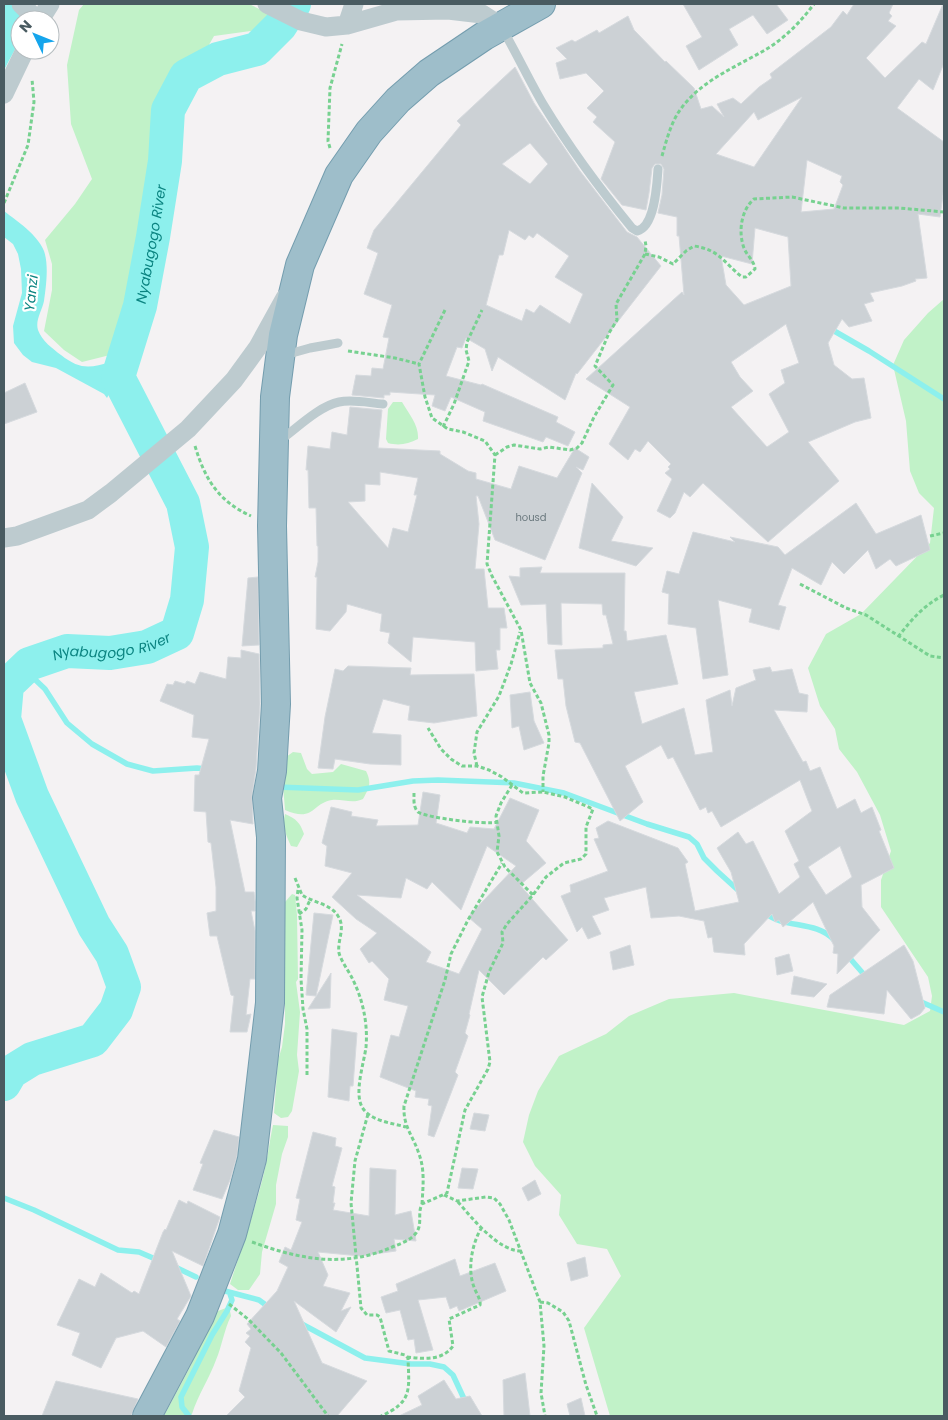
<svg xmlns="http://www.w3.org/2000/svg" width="948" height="1420" font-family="Poppins,sans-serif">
<rect width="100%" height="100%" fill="#f4f2f3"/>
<path fill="#c1f2c8" d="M84,4H249L276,17L258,30L214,36L202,57L181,68L162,112L160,158L130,321L118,353L82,362L64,350L44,331L52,290V264L45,240L75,204L92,179L71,124L67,65L79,10Z
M944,299V1416H610L584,1328L621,1276L607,1249L577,1244L559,1215L561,1195L535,1166L523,1142L529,1115L538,1091L559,1056L606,1034L629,1016L669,999L734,993L904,1025L930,1011L932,996L928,977L881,907V880L891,851L880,815L857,772L839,749L835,729L820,706L808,668L826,634L861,614L930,543L934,508L919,493L910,471L906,421L893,365L904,340L928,313Z
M393,402H402C409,414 419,425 418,439C408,444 399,446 388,443L386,439L388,409Z
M293,752L301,753L307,769L312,774L333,772L341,764L366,771C372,783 369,788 363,799C353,804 343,799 332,800C312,803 314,823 285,810L283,785L286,757Z
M285,814C296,819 300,822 304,834L297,847L291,846C286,835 282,826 285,814Z
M292,894L295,895L297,915L298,979L296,982L300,1012L297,1055L299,1071L292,1111L288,1117L281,1118L274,1113L278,1060L282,1047L285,1024V902Z
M273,1125L288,1126V1137L282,1154L276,1185V1204L262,1252L260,1274L249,1290H238L230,1284C241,1250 253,1216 262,1181C267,1163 269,1144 273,1125Z
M226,1308L230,1311L231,1316C224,1330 222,1346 216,1360C209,1379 198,1395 192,1414L190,1416H164L190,1367L214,1316L218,1311Z"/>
<path fill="#8df0ed" d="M4,4H16L24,20H20V40L4,70Z
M4,211C18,222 37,234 44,251C49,265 46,287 44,301C42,311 35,320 38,330C42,341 53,349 61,355C80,370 90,368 111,362L118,377L107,398L104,394L56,368L32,362L23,355L14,343L13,326L22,293L21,269L18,254L13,244L4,237Z"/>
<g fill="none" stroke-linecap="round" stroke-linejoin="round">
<path stroke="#8df0ed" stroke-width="5.5" d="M829,328L869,351L944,399
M24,669L45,689L67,723L92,744L127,764L153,771L197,768L207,769
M277,787L358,790L413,781L438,780L514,783L564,793L647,824L689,837L697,844L704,858L717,871L739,891
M765,913C784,929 816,920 834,940
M847,955L867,978
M919,1001L944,1012
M4,1198L34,1210L118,1250L139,1252L160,1261
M173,1266L196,1277
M225,1291L259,1300L270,1308
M300,1323L365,1358L411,1364H430L444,1367L453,1375L472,1416
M189,1416L182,1407L181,1397L212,1335L227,1311L232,1300L230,1294"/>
<path stroke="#8df0ed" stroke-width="34" id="s1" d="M4,1084L11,1072L32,1059L93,1040L116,1010L124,987L112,954L94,926L32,796L4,719L7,685L29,664L67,651L110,653L147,647L177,633L187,600L192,547L183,503L118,377L140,306L153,237L165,161L168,110L186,76L218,59L257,49L280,26L294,4"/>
</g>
<path fill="#ccd1d5" stroke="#d6dade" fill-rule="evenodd" d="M683,4H776L788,20L767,34L753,15L729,29L738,45L699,70L686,46L702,37Z
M854,4H893L889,13L892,16L888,21L896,26L866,58L885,78L922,42L926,44L943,4H944V63L933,90L919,79L897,108L944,142V187L940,217L918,214L927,278L915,279L916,281L902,286L870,293L874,301L864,304L872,321L849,327L842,319L828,343L834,365L852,379L864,378L871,418L855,422L808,442L839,481L768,542L703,483L690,497L684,492L675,513L670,518L657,511L672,479L665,473L670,469L668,467L671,464L648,441L640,452L635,449L628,460L609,444L630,407L586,379L682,292L684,295L679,236H677V217L658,213L662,195L664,169L661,164H655L652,168L649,193L646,210L622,205L601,179L615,142L593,122L597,117L587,108L604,91L586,73L560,79L556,63L567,59L556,48L572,40L575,42L597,30L599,33L628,16L634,30L665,62L666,61L694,88L701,109L712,106L724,117L717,104L733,98L741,104L759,87L772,78L770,74L831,27L843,11L847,15ZM802,97L754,167L716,154L754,112L758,120ZM807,160L842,176L840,182L843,185L834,209L801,212ZM755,228L788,237L791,286L744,305L726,285L721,256L752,264ZM786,324L799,363L781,370L785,383L769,394L789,432L767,447L731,407L753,391L740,377L731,362Z
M515,67L534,103L580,171L627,232L637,237L661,266L577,374L576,373L565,400L498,357L492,371L485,349L466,338L462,348L457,347L446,376L481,385L482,384L558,417L556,422L575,432L568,446L546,437L543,442L483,421L485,412L451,397L445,411L432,406L435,395L390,392V395H384V398L352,395L356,375L371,376L372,368L383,369L389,338L383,337L392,305L364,294L378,253L367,248L374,230L461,125L457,121ZM530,143L548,164L530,184L502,164ZM509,230L525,240L529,235L533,238L537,233L569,256L555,277L583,294L570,324L540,305L534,313L526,309L522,321L486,305L499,255H503Z
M25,383L37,412L4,424V393Z
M350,407L382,410L378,448L440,451V454L468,471L476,473V479L511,489L519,466L557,478L575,448L589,457L583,470L576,467L582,473L545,560L495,540L478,496H476L479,524L475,569H484L488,608H504L507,628H500V650H496L498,669L476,671L475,642L413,637L411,662L388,643L390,633L380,631L382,614L347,604L346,612L330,631L316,629L317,577H315L318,562V546H317L316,508H309L308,470H306L308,446L330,449L332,432L347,435ZM380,472L418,478L414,495H417L408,532L393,528L388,548L348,502L365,501V484L380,485Z
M592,483L623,517L611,541L653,548L636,566L579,548Z
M856,503L876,534L921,515L930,550L896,566L890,559L876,569L868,550L844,574L832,562L821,585L792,568L778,605L786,607L779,630L749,622L752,609L718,600L728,675L703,679L696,628L668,624L669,594L662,592L667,571L679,574L693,532L735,542L730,537L778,547L785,555Z
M542,567L540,573H625L624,631H626L627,641L666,635L678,684L634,692L642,724L684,708L695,755L713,752L706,700L730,690L732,706L736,688L756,680L753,670L770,667L772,672L792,669L799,693L808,695L807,712L774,710L803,762L806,761L810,771L820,767L837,809L855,799L861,813L872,807L881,830L879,831L894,868L861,885L862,907L880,930L837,974L838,954L833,953L834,946L813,902L783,927L779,920L775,922L772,914L744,944L745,955L714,952L712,937L708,938L704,921L679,916L651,918L646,887L604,898L609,910L592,916L601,934L588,939L582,927L577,932L561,896L571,892L570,885L608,871L594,839L599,838L596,828L608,821L678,848L688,862L685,864L695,911L739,902L731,872L717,848L738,832L746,844L753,841L779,894L800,877L794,864L799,861L785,831L812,811L800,780L721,827L712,811L708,813L706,807L700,810L673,757L668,759L661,745L625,766L643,802L620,821L580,743L575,742L566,706L563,679H558L555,650L603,648V645L613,644L606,615H603L602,604L561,603L562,645L548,644L546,604L521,605L509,576L520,577V568ZM840,846L852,877L826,895L808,867Z
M258,577L259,645L242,646L248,578Z
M241,650L259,654L260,704L256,769L252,795L253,824L230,820L245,892H254L255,902V911H251L255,931V979H250L246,1015L251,1014L247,1032H230L234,996L231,995L217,936H210L207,913L216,911V887L211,843L208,842L206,812L194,811L195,775H199L209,739L192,737L194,715L160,701L167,684L173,685L175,681L185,684L187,681L195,684L200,672L226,679L228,657L241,658Z
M348,666L411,668L410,675L474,674L477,716L434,723L408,720L410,706L383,699L372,733L401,735V765L370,764L335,759L333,769L318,768L325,717L335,669L343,671Z
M530,692L534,721L544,743L524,750L519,726L512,728L510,695Z
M423,792L440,795L436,823L467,833L470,827L494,829L510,798L539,810L526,841L546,863L520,885L568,940L546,960L543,957L504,995L479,970L469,1014L470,1015L465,1033L468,1036L455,1072L458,1075L434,1137L428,1135L432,1106L428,1105L429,1099L415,1097L416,1091L380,1077L391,1035L399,1037L408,1006L384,1000L389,979L372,961L369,963L360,949L377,933L356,919L332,897L352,873L325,866L327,846L322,843L331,807L352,812L351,816L378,820L376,826L418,825ZM487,846L516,866L468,917L482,929L459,974L426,962L431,952L357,895L401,898L406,878L427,889L432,882L461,910Z
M314,913L333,915L316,996L306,995Z
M630,945L634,965L613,970L610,952Z
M904,945L913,961L925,1008L920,1014L911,1019L887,990L884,1014L827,1007L830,995Z
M789,954L793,971L777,975L775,958Z
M331,973L330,1008L308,1009Z
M794,976L827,984L814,997L791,994Z
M332,1029L357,1033L353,1086H350L349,1101L328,1097Z
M474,1113L489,1115L485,1131L470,1129Z
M214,1130L239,1137L237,1156L230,1180L222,1199L193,1190L203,1164L200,1163Z
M313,1132L336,1138L335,1146L342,1148L332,1186L335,1187L333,1203H335L333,1210L369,1216L370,1168L396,1170L395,1215L411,1211L416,1241L394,1239L396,1251L360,1256L318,1252L328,1275L323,1286L350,1293L341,1311L351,1307L336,1332L294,1301L322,1363L367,1381L337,1416H226L245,1397L239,1391L251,1348L245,1342L250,1336L246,1333L251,1329L247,1324L277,1291L288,1267L279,1262L285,1247L291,1250L302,1222L296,1220L300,1199L296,1198Z
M462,1168L478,1169L473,1189L458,1188Z
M535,1180L541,1194L528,1201L522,1188Z
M179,1200L187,1204L188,1201L220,1217L203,1266L172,1251L191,1296L177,1319L180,1321L166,1347L143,1331L116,1338L101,1368L72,1355L80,1333L57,1325L79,1279L95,1287L101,1273L132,1293L134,1291L139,1294L163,1232L165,1229L166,1230Z
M585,1257L588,1276L571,1281L567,1263Z
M455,1259L460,1276L495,1263L506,1291L459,1311L457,1306L450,1309L446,1297L418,1300L433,1350L416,1353L414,1339L408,1340L400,1310L386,1313L381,1297L398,1291L396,1284Z
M525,1373L530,1416H504L503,1380Z
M444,1380L456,1399L470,1396L482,1416H399L422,1405L418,1396Z
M56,1381L138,1399L131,1416H42Z
M581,1398L585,1416H570L567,1404Z"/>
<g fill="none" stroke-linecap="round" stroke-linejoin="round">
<defs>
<path id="trunk" d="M147,1416L200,1316L232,1234L252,1159L270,1003L271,837L267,798L272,771L276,704L272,526L275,397L283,335L300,265L339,175L369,132L398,100L429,73L484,36L541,4"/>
</defs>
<use href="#trunk" stroke="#749dae" stroke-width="30"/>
<path stroke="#77d190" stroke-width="3" stroke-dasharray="4 2.5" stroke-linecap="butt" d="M330,148L328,141L330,88L342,44
M662,156C666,142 670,126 678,113C699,80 739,66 770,47C788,35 802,20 814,4
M4,203L28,145L34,102L32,79
M645,254L659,257L673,264L686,251L694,246C720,250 723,262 742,277H746L755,269C754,260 747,256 744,248C738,232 741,210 754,199L792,197L844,208H899L944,212
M445,310L419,364L425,397L432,418L448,429L463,432L485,441L495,455L487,564L492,576L521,630L530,683L541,703L549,735V743L543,776V792
M348,351L395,358L419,364
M443,427L454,404L469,361L466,350L467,342L482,310
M195,446C205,479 218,501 251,516
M495,455L507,447L514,445L540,449L549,447L570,450L577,448L582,443L594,417L613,385L595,366L609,333L617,320L616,304L645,254L646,246L645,240
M930,536L944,533
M800,584L846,608L866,615L930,656L944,658
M898,637C912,619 924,605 944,595
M477,766L474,753L477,732L499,696L511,664L520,632
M512,785L501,803L496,816L499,836L497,852L505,867L533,895
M414,793C414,799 413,807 418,812C427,818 486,825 497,822
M295,878L302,895C312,902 331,904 338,916C346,928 337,940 339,953C342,963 349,971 353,980C363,1000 368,1024 366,1047C364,1063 354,1092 362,1107C370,1121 392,1123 406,1127
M298,890L297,898L302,930L301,979L303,1009L307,1029V1076
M299,914L306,909L310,900
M368,1114L355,1161L351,1203L361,1308L367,1315H377L380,1317L389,1351L405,1355L408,1358C409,1389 413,1402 381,1416
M444,1195L457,1201L486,1197L494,1198L500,1204L509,1220L540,1302L544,1346L541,1393L545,1416
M458,1202C472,1218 499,1252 522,1251
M422,1204C423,1187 425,1170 419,1154C413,1135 403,1127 404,1106L445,980L451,954L468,920L502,863
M252,1242C299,1259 342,1268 390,1248C399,1244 410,1241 416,1233C423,1224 417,1214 422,1204L447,1193L465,1110L488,1069L490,1062L482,997L489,972L503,943L502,932L507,924L533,895L546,877L564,863L581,859L586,854V827L593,809L565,797L543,792L523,793L502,777L489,770L477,766H462L451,759L441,749L428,728
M540,1302L548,1303L563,1312L569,1321L586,1385L597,1416
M229,1304L248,1319L281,1353L328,1416
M407,1357C424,1359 442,1361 453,1346L449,1319L480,1305C481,1299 476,1293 474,1287C467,1269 472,1243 482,1227"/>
<path stroke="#bdcbcf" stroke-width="9" d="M503,30C517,54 529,80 543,104C569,147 600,189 632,228L637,231C655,227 657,184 658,169
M285,355L310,348L338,343
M279,441C296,429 319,406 339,402C353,399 369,403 383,404"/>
<path stroke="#bdcbcf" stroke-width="19" d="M21,4L37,20
M267,4L301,21L326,27L347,25L396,11L448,10L482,14L502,27
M40,20L50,4
M347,25L354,4
M4,94L25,50
M4,538L17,536L88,510L111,493L188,429L234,380L258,347L285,298"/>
<use href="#trunk" stroke="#9ebeca" stroke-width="28"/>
</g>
<g text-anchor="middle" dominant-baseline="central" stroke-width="4.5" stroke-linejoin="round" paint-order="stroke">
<g font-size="10" fill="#6a787e">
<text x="531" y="517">housd</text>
</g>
<g font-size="14" font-style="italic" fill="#0b8481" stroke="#fff">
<text stroke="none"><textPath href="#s1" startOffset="1089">Nyabugogo River</textPath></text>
<text transform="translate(31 293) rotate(-84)">Yanzi</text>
<text stroke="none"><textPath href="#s1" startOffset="609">Nyabugogo River</textPath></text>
</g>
</g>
<rect width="948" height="1420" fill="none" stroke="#495b61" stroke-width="10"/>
<g transform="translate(35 35) rotate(313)"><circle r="24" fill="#ffffff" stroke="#b6bdc0"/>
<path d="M0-4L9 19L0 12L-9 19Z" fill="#15a5ec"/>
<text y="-8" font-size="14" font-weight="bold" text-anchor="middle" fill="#495b61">N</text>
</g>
</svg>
